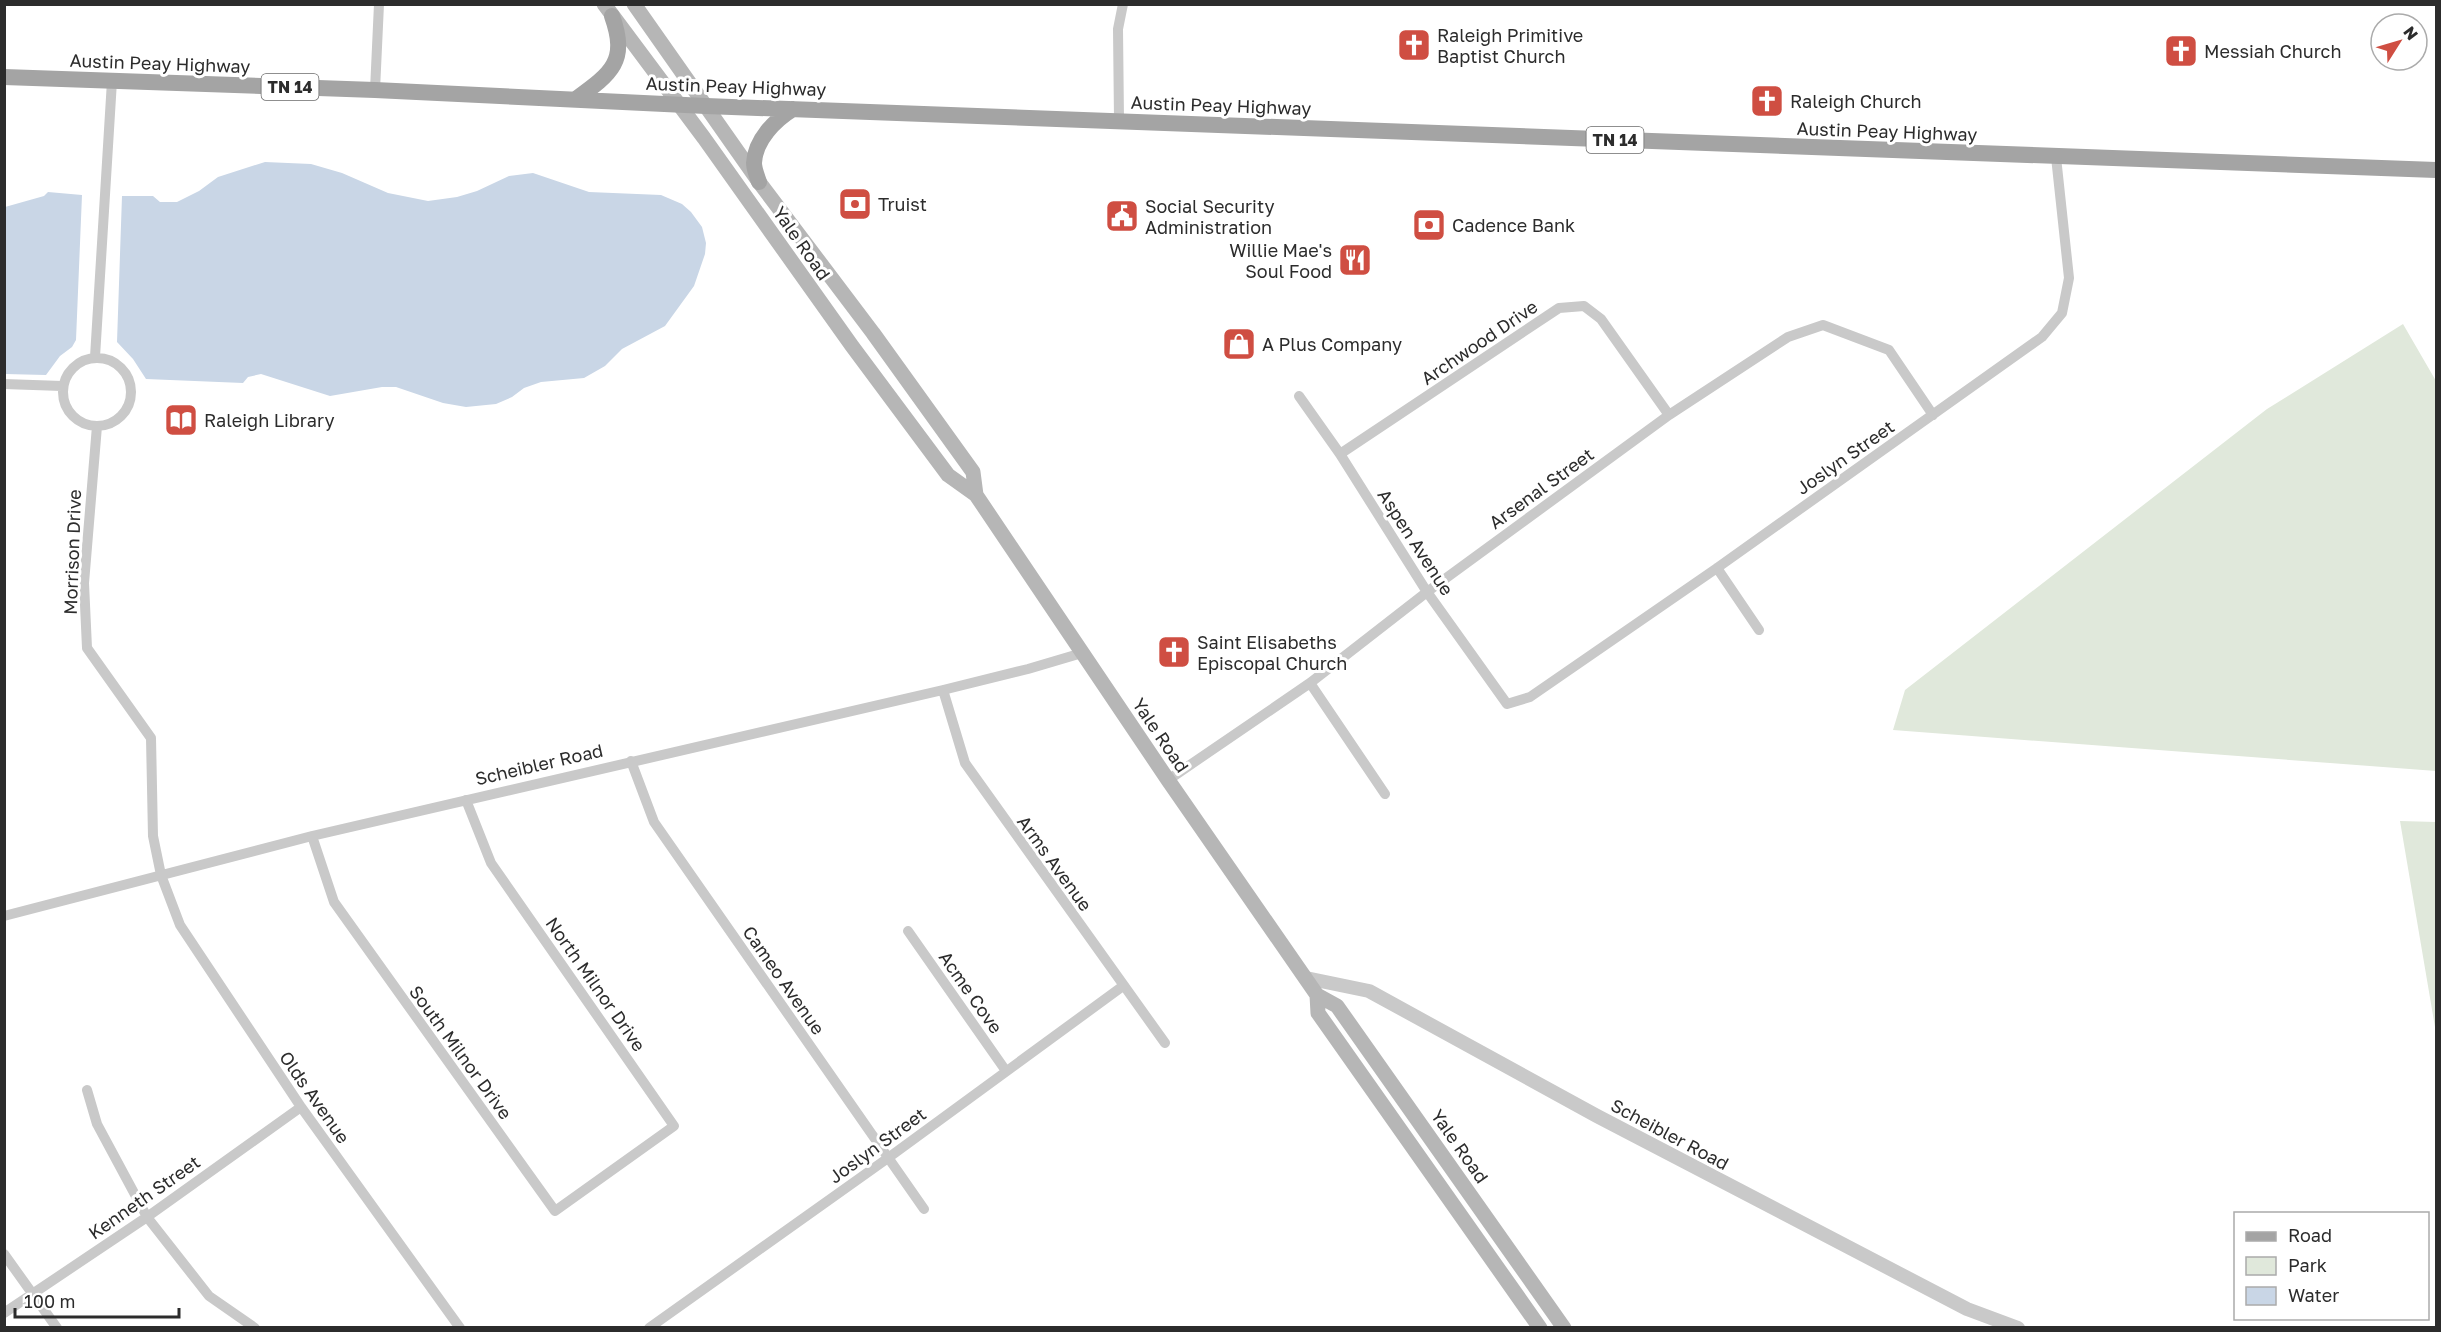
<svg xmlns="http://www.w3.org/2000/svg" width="2441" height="1332" font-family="'Golos Text',sans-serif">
<rect width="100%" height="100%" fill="#fff"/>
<path fill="#e0e8db" d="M2403,324L2436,381V771L1893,730L1905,690L2267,409Z
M2400,821L2436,822V1033Z"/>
<path fill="#c9d6e6" d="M265,162L311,164L342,173L388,193L428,201L457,197L477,191L509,176L533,173L589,192L661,195L682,204L691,212L702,227L706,243L705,254L694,286L665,326L622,349L605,366L584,378L541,382L524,388L512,397L496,404L466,407L443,403L396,387H382L330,396L261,374L248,377L243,383L146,379L133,359L117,342L122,196H153L160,202H177L199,191L218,177Z
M48,192L82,195L76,340L72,347L60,356L46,375L5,374V207L44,196Z"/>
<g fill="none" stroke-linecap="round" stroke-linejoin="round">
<path stroke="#c9c9c9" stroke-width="10" d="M375,90L379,4
M1119,120L1118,29L1123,4
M95,357L112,81
M63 392a34 34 0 1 1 68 0a34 34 0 1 1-68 0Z
M4,384L62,386
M1299,396L1340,454L1427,592L1507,704L1530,697L1717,568L2042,337L2062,313L2069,278L2056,157
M97,426L84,583L87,648L151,738L153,836L161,875L180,925L301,1107L460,1328
M1340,454L1559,308L1584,306L1601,319L1669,415
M1717,568L1759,630
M1310,683L1385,794
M943,690L965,763L1165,1043
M631,761L654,822L924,1209
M1168,780L1310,683L1427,592L1669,415L1788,337L1823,325L1889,350L1933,415
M312,836L334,902L555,1211L674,1126L491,863L466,800
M4,916L312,836L943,690L1028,669L1082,653
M908,931L1006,1071
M87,1090L97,1124L147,1217L209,1296L255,1328
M4,1254L57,1328
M4,1313L147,1217L301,1107
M649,1328L888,1158L1123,986"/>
<path stroke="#c9c9c9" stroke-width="14" d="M1306,978L1369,991L1597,1116L1967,1309L2018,1328"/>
<path stroke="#b6b6b6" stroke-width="15" d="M604,4L704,138L852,346L948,475L976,495L1168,780L1317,995L1337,1006L1564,1328
M634,4L759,182L873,333L973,472L976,495
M1317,995L1318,1013L1540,1328"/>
<path stroke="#a4a4a4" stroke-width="16" d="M4,77L375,90L706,106L2436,170
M576,99C612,73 628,61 612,16
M759,182C757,176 754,169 754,163C755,140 775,120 793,109"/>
</g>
<defs>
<symbol id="church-square" viewBox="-11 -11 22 22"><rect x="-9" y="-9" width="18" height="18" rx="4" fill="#cf4e42" stroke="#fff"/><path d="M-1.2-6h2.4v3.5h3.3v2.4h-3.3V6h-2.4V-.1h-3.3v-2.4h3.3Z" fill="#fff"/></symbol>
<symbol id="bank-square" viewBox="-11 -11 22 22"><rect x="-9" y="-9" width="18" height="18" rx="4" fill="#cf4e42" stroke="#fff"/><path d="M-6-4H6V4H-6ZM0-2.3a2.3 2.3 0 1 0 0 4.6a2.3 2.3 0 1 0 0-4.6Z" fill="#fff"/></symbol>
<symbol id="civic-square" viewBox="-11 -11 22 22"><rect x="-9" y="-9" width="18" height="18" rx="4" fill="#cf4e42" stroke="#fff"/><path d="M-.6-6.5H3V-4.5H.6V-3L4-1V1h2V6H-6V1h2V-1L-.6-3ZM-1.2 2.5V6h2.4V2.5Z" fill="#fff"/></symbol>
<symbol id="restaurant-square" viewBox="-11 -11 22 22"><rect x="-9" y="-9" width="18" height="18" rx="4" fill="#cf4e42" stroke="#fff"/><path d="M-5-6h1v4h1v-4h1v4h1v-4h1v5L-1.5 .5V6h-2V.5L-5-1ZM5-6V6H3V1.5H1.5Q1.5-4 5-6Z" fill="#fff"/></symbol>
<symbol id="shop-square" viewBox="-11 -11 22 22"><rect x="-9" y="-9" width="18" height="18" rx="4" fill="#cf4e42" stroke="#fff"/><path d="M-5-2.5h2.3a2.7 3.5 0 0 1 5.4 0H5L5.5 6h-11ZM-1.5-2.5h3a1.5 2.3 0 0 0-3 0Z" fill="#fff"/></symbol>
<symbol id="library-square" viewBox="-11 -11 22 22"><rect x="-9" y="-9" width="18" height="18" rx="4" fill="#cf4e42" stroke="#fff"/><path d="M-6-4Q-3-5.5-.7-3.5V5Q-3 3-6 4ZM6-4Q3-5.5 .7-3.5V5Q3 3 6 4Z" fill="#fff"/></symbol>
</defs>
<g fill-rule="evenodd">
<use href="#church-square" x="1395" y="26" width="38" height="38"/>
<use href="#church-square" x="2162" y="32" width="38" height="38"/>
<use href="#church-square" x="1748" y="82" width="38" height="38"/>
<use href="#bank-square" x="836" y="185" width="38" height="38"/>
<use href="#civic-square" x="1103" y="197" width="38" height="38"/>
<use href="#bank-square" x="1410" y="206" width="38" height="38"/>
<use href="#restaurant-square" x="1336" y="241" width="38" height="38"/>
<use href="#shop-square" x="1220" y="325" width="38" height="38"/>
<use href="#library-square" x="162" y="401" width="38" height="38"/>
<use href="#church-square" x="1155" y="633" width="38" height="38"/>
</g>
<g text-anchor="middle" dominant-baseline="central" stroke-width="6" stroke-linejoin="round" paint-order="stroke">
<g fill="#fff" stroke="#6b6b6b" stroke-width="1.5">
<rect x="261.5" y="74" width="57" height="26" rx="4.5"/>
<rect x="1586.5" y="127" width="57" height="26" rx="4.5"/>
</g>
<g font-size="16" font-weight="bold" fill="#2c2c2c">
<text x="290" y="87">TN 14</text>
<text x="1615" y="140">TN 14</text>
</g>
<g font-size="18" fill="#2c2c2c" stroke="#fff" text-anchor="start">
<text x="1437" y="35">Raleigh Primitive<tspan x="1437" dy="21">Baptist Church</tspan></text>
<text x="2204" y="51">Messiah Church</text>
<text x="1790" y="101">Raleigh Church</text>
<text x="878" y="204">Truist</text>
<text x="1145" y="206">Social Security<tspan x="1145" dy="21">Administration</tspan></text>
<text x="1452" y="225">Cadence Bank</text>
<text x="1332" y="250" text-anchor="end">Willie Mae's<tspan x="1332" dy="21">Soul Food</tspan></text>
<text x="1262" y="344">A Plus Company</text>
<text x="204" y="420">Raleigh Library</text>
<text x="1197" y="642">Saint Elisabeths<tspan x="1197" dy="21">Episcopal Church</tspan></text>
</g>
<g font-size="18" fill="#2c2c2c" stroke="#fff">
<text transform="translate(160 63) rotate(2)">Austin Peay Highway</text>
<text transform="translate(736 86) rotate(2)">Austin Peay Highway</text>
<text transform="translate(1221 105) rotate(2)">Austin Peay Highway</text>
<text transform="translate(1887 131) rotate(2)">Austin Peay Highway</text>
<text transform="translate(802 243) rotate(55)">Yale Road</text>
<text transform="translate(1479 342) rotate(-34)">Archwood Drive</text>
<text transform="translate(1845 457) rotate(-35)">Joslyn Street</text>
<text transform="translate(1541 488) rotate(-36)">Arsenal Street</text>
<text transform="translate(1416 542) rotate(57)">Aspen Avenue</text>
<text transform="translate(72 552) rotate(-88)">Morrison Drive</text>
<text transform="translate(1161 735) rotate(56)">Yale Road</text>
<text transform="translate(539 764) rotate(-13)">Scheibler Road</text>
<text transform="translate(1055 863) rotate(54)">Arms Avenue</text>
<text transform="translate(784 980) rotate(55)">Cameo Avenue</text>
<text transform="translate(596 984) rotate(55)">North Milnor Drive</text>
<text transform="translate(971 992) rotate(55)">Acme Cove</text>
<text transform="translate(461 1052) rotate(54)">South Milnor Drive</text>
<text transform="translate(315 1097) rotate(55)">Olds Avenue</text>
<text transform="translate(1670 1134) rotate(28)">Scheibler Road</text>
<text transform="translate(877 1145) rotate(-36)">Joslyn Street</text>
<text transform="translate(1460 1146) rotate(55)">Yale Road</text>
<text transform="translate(144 1197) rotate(-35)">Kenneth Street</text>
</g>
</g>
<rect width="2441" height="1332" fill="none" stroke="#2c2c2c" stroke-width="12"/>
<rect x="2234" y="1212" width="195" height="108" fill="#ffffff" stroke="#ababab" stroke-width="1.5"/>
<rect x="2246" y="1232" width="30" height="9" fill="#a4a4a4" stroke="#ababab" stroke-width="1.5"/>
<text x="2288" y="1242" font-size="18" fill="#2c2c2c">Road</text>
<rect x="2246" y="1257" width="30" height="18" fill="#e0e8db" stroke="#ababab" stroke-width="1.5"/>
<text x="2288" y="1272" font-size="18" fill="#2c2c2c">Park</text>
<rect x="2246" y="1287" width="30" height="18" fill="#c9d6e6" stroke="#ababab" stroke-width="1.5"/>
<text x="2288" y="1302" font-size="18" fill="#2c2c2c">Water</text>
<g transform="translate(2399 42) rotate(53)"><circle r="28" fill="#ffffff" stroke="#ababab" stroke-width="1.5"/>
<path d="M0-4.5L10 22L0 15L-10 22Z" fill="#cf4e42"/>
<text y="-9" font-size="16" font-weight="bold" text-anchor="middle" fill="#2c2c2c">N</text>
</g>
<path d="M15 1308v9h164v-9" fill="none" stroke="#2c2c2c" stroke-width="3"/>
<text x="24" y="1308" font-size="18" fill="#2c2c2c" stroke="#ffffff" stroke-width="4.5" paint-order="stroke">100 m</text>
</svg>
